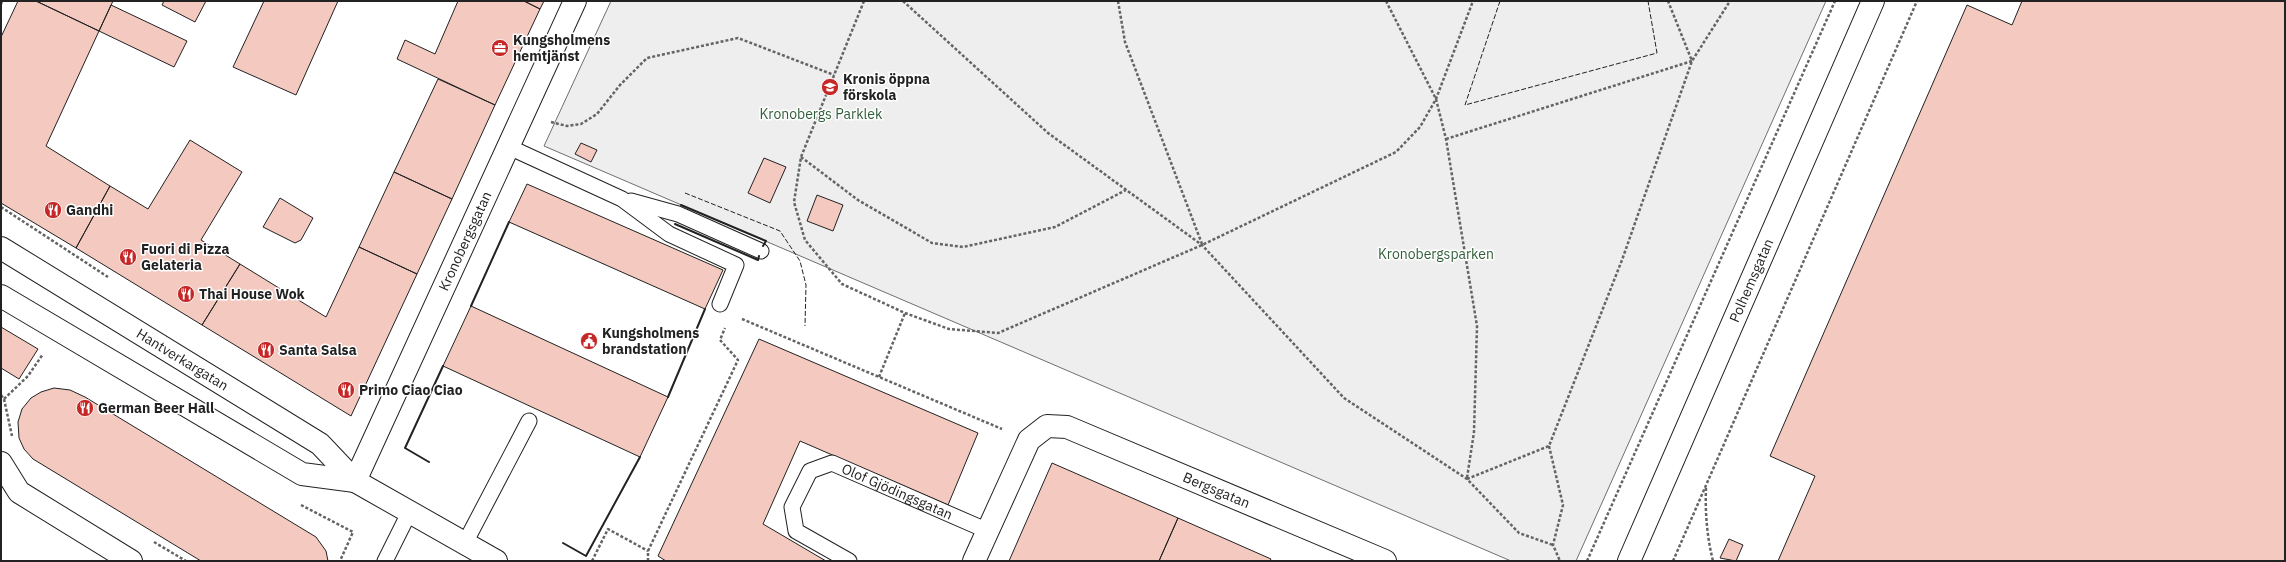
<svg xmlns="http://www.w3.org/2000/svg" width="2286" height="562" font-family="'IBM Plex Sans',sans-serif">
<rect width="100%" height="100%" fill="#fff"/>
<path fill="#eee" stroke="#6f6f6f" d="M611,1H1826L1576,561H1511L544,146Z"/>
<path fill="#f3c9c0" stroke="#222" d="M18,1H36L99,31L46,146L110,186L76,248L1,203V37Z
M36,1H113L99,31Z
M164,1H206L195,22L162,5Z
M264,1H338L296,95L233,67Z
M458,1H524L540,9L495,105L397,59L405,40L435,54Z
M524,1H544L540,9Z
M2022,1H2285V561H1778L1815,476L1770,456L1967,5L2012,25Z
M111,5L187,41L174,67L99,31Z
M438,79L495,105L452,199L394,172Z
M190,140L242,172L201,240L240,264L202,325L76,248L110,186L148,209Z
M581,143L597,150L591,162L575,154Z
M764,158L786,167L770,203L748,193Z
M394,172L452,199L417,274L359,247Z
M527,184L723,270L705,309L509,222Z
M817,195L843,205L833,231L807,221Z
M280,198L313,218L301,240L295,243L263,227Z
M359,247L417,274L351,416L202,325L240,264L326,317Z
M471,306L668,397L640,457L443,366Z
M1,327L38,349L19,379L1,368Z
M759,339L978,433L948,505L800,441L763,524L826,561H666L658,556Z
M54,388L70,390L85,397L316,537L326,551L328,561H201L33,459L24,449L19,438L18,422L22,409L31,398L41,392Z
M1052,463L1178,518L1159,561H1009Z
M1178,518L1271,559L1270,561H1159Z
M1729,539L1743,545L1736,561L1720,558Z"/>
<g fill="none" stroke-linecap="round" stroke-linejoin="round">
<defs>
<g id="service">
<path d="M509,147L622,199L669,234L736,265L720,304"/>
<path d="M631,201L678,214L761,251"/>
<path d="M465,543L529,421"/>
<path d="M385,561L410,511"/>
<path id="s1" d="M849,561L796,531L792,507L810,471L832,463L988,531"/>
</g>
<g id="minor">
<path id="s2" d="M1,248L320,444L355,481L496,561"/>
<path d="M1,296L302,474L355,481"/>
<path d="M1,463L19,492L131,561"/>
<path id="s3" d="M355,481L575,1"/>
<path id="s4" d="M974,561L1029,440L1047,426L1067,427L1385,561"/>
<path id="s5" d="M1629,561L1873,1"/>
</g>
</defs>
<use href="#service" stroke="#222" stroke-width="17"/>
<use href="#minor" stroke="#222" stroke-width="24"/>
<path stroke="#646464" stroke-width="2.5" stroke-dasharray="3 2" stroke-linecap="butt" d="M864,1L801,157L794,202L805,240L842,284L905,313L949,329L998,333L1202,245L1396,152L1420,127L1436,99L1473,1
M903,1L1048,133L1202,245L1344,398L1467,479L1519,533L1553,545
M1118,1L1125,42L1202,244
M1386,1L1436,99L1446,139L1477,326L1474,432L1467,478
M1,4L2,1
M551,122L567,126L581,124L597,114L620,85L647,58L738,38L834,75
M1446,139L1692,61L1668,1
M801,157L858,200L932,243L963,247L1055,227L1126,190
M1,207L108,277
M742,319L1002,429
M879,377L905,313
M1,395L4,399L12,436
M4,399L28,376L43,354
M1549,446L1563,505L1553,545L1560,561
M1467,479L1549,446L1622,260L1692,61L1730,1
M1706,488C1705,513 1707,537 1713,561
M301,505L353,532L340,561
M154,542L186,561
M592,561L608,529L648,551
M648,561V551L738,360L720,340L725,328
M1587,561L1835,1
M1673,561L1917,1"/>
<use href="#service" stroke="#fff" stroke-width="15"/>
<use href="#minor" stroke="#fff" stroke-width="22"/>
<path stroke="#222" stroke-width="1" stroke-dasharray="5 2" stroke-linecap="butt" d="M1500,1L1465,105L1657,53L1648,1
M685,193L780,231L800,261L806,285L805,326"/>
<path stroke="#222" stroke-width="2" d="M681,205L766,241L763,246
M675,224L758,260L759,256
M471,306L509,222
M668,397L705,309
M429,462L405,448L443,366
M563,543L586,556L640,457"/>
</g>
<defs>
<symbol id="office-disc" viewBox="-11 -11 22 22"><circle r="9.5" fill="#c62828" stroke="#fff"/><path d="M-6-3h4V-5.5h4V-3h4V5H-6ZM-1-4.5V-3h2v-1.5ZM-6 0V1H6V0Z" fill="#fff"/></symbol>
<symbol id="school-disc" viewBox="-11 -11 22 22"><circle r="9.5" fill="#c62828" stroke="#fff"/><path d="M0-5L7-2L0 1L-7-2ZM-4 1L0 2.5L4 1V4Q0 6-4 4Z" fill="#fff"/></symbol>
<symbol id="restaurant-disc" viewBox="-11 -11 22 22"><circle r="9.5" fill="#c62828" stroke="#fff"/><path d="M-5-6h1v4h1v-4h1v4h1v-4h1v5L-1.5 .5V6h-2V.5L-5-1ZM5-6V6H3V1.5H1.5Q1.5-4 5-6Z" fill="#fff"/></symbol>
<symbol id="civic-disc" viewBox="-11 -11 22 22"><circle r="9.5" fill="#c62828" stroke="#fff"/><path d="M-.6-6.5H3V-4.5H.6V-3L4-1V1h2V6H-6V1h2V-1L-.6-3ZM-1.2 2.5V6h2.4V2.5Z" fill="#fff"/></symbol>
</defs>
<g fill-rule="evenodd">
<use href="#office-disc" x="490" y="38" width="20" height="20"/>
<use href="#school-disc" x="820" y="77" width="20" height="20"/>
<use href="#restaurant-disc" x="43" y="200" width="20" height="20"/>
<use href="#restaurant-disc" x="118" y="247" width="20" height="20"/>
<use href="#restaurant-disc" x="176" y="284" width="20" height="20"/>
<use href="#civic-disc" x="579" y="331" width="20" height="20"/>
<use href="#restaurant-disc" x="256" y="340" width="20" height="20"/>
<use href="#restaurant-disc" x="336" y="380" width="20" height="20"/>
<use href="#restaurant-disc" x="75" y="398" width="20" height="20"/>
</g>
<g text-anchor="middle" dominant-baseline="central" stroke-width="3" stroke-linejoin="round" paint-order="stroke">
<g font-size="14" font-weight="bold" fill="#222" stroke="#fff" text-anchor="start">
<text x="513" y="40">Kungsholmens<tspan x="513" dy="16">hemtjänst</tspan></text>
<text x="843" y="79">Kronis öppna<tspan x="843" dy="16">förskola</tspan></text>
<text x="66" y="210">Gandhi</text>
<text x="141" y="249">Fuori di Pizza<tspan x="141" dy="16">Gelateria</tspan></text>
<text x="199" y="294">Thai House Wok</text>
<text x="602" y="333">Kungsholmens<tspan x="602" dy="16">brandstation</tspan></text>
<text x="279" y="350">Santa Salsa</text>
<text x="359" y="390">Primo Ciao Ciao</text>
<text x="98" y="408">German Beer Hall</text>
</g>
<g font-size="14" fill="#2f5e38" stroke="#fff">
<text x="821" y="114">Kronobergs Parklek</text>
<text x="1436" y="254">Kronobergsparken</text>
</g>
<g font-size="14" fill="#222" stroke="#fff">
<text stroke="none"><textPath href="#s3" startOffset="264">Kronobergsgatan</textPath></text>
<text stroke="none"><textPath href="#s5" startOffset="306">Polhemsgatan</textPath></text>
<text stroke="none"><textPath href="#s2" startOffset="213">Hantverkargatan</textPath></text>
<text stroke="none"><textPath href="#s4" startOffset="338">Bergsgatan</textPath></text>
<text stroke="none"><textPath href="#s1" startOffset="220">Olof Gjödingsgatan</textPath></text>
</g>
</g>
<rect width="2286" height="562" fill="none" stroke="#222222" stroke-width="4"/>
</svg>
